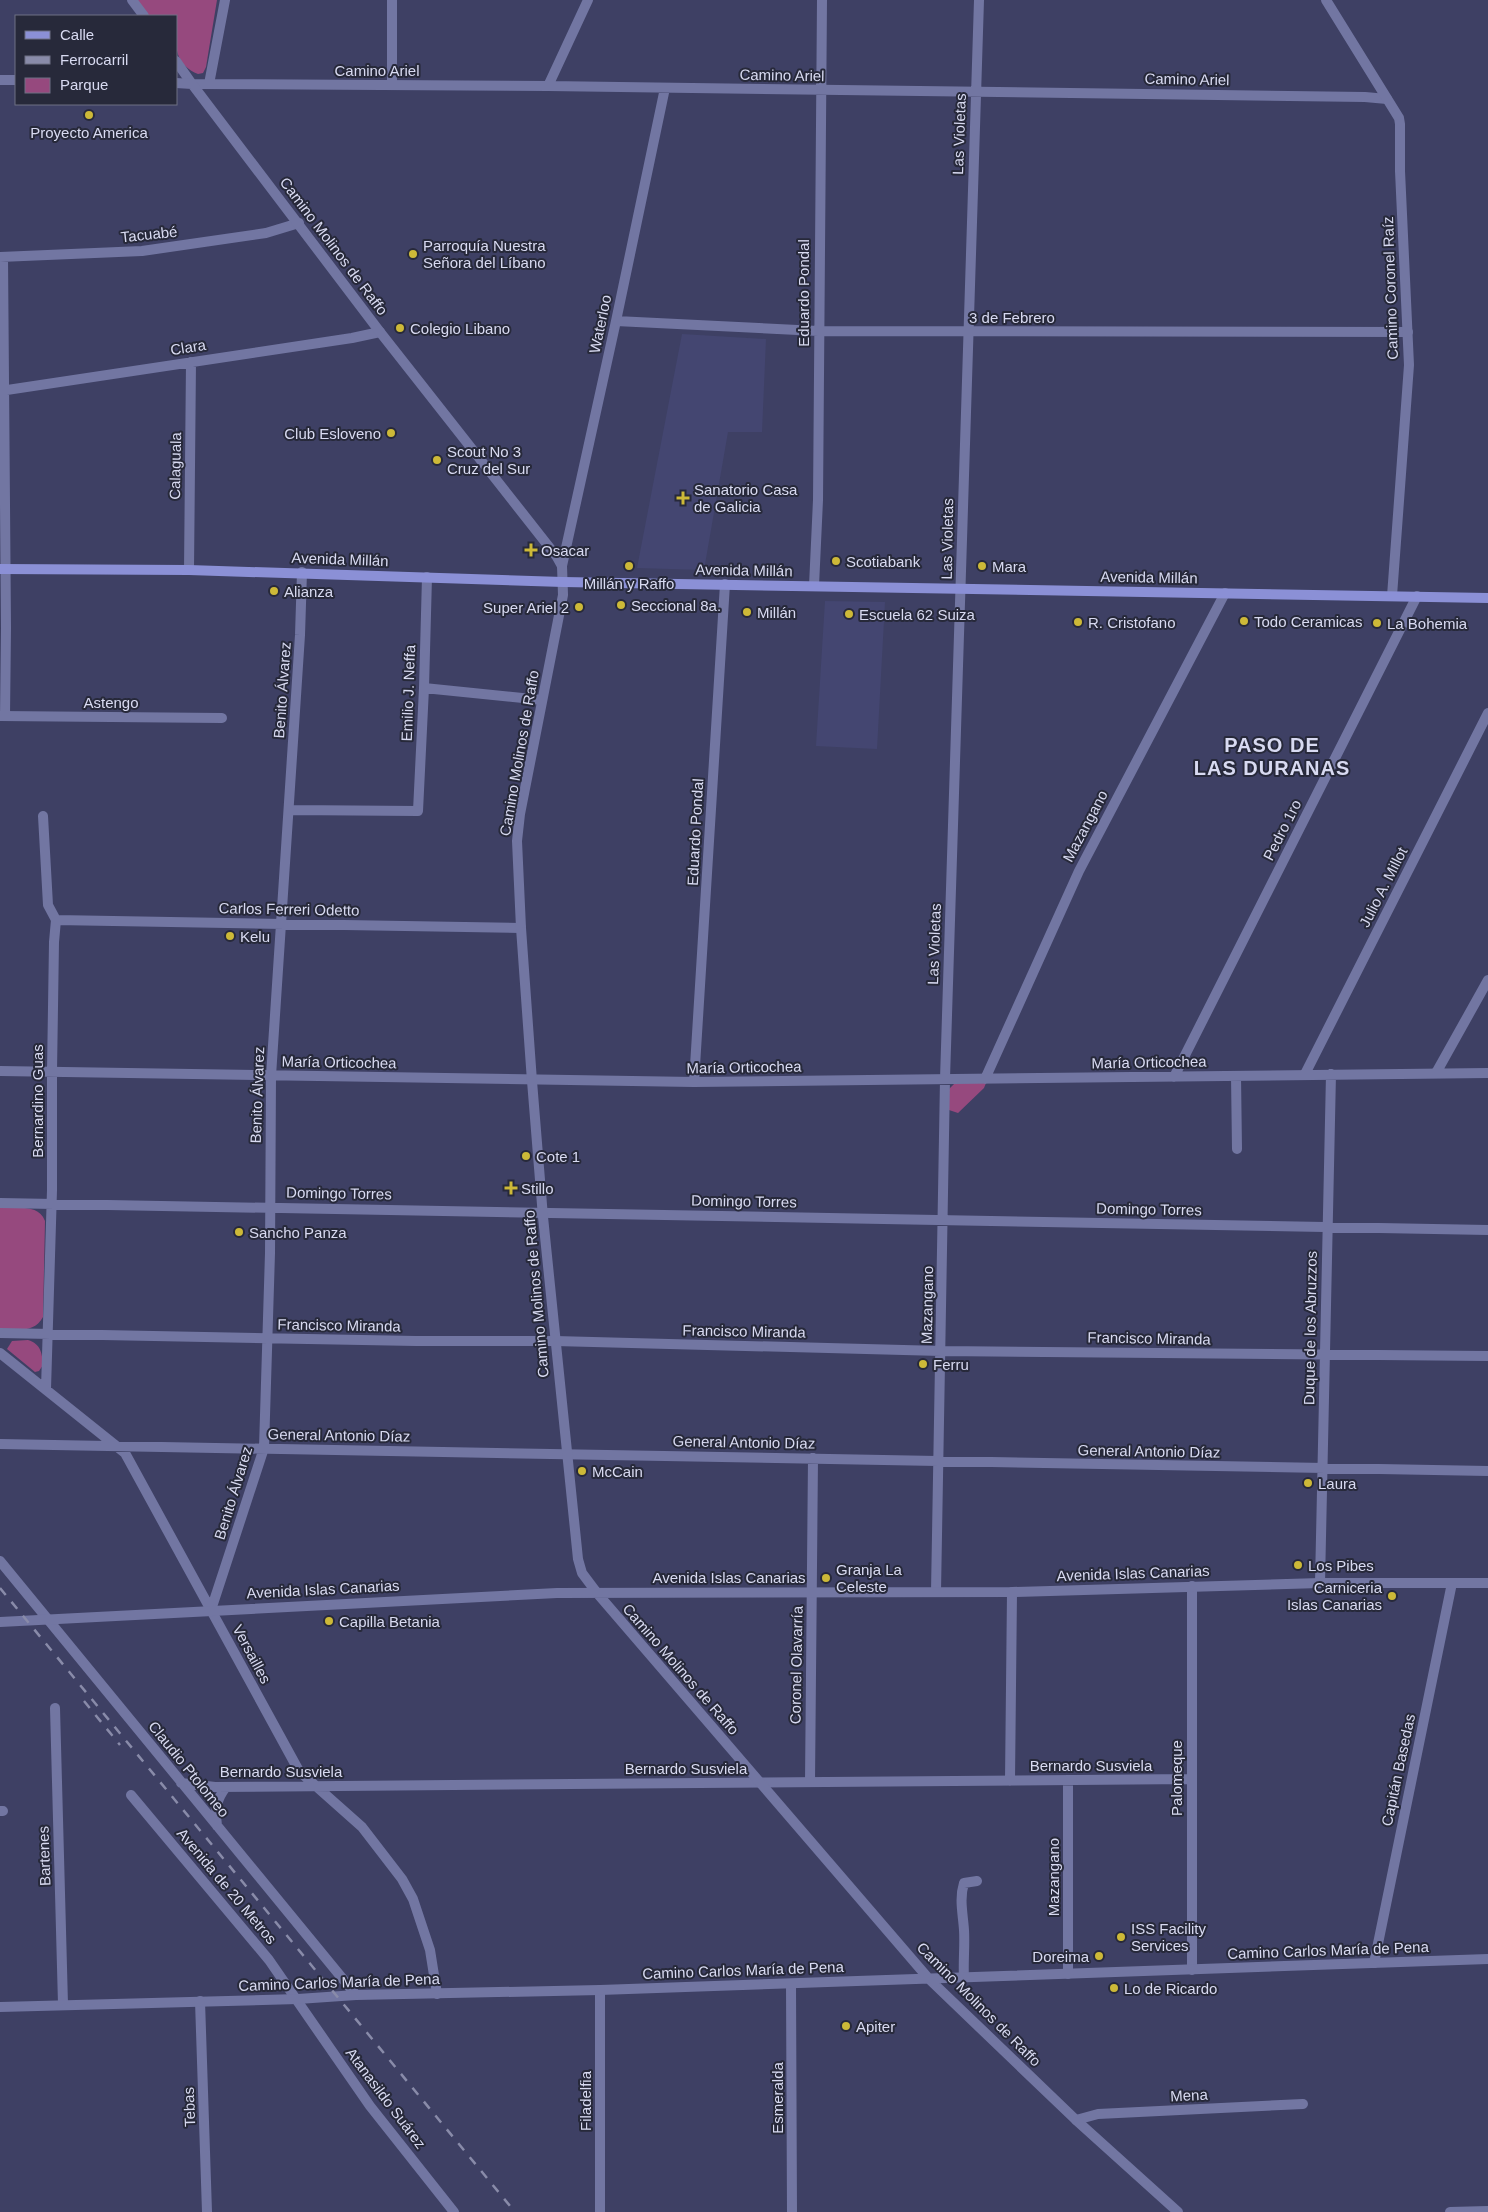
<svg xmlns="http://www.w3.org/2000/svg" width="1488" height="2212" font-family="Arial,sans-serif">
<rect width="100%" height="100%" fill="#3e4064"/>
<path fill="#444671" d="M682,334L766,339L762,432H728L704,570L637,568Z
M825,601L885,602L877,749L816,746Z"/>
<path fill="#96497e" d="M137,0H217L206,67L203,73L198,74C171,63 176,40 176,16H149Z
M955,1083H986L984,1088L958,1113L949,1110V1089Z
M0,1208C16,1209 38,1203 45,1221L43,1317C34,1334 16,1329 0,1329Z
M28,1340C41,1344 42,1353 43,1365L39,1371L35,1372L7,1349L12,1341Z"/>
<g fill="none" stroke-linecap="round" stroke-linejoin="round">
<path stroke="#7276a2" stroke-width="10" d="M132,0L144,16
M176,61L192,84L548,86L1365,97L1387,99
M209,84L225,0
M392,85V0
M548,86L588,0
M0,257L142,251L266,233L299,223
M3,257L6,628L5,716
M616,321L818,331L1408,332
M0,391L352,338L380,332
M562,566L616,321L665,88
M189,570L191,362
M814,586L818,500L822,0
M424,688L542,700
M0,716L222,718
M289,810L418,811L424,688L427,577
M43,816L48,905L56,920L54,942L52,1072V1190L46,1389
M56,920L521,928
M0,1071L694,1082L1488,1073
M1436,1073L1488,980
M1305,1074L1488,713
M1236,1076L1237,1149
M1174,1077L1417,596
M985,1079L1079,871L1225,593
M694,1082L725,584
M0,1203L1488,1230
M0,1333L416,1341H555L941,1351L1488,1356
M0,1353L125,1453L299,1771L362,1827L402,1879L413,1899L430,1950L437,1994
M0,1444L1488,1471
M0,1561L356,1995
M1320,1583L1331,1074
M1192,1586V1970
M936,1592L945,1079L979,0
M211,1610L264,1448L270,1253L271,1076L300,635L302,572
M55,1708L63,2004
M1010,1781L1012,1592
M810,1782L813,1458
M181,1783L215,1787L1191,1779
M131,1795L269,1960L370,2106L454,2212
M0,1811H3
M217,1826C215,1809 216,1800 226,1787
M1374,1963L1452,1583
M1068,1974V1780
M964,1978C963,1962 965,1946 964,1930C963,1914 959,1899 964,1883L977,1881
M791,1984L792,2212
M600,1990V2212
M200,2001L207,2212
M1076,2120L1098,2114L1303,2104
M1450,2212L1488,2211"/>
<path stroke="#7276a2" stroke-width="10" d="M1326,0L1399,118L1400,124V171L1409,365L1392,596
M0,80H16
M176,83L192,84L380,332L557,557L562,566L563,595L520,814L517,841L521,928L532,1081L543,1217L578,1559L582,1573L597,1593L929,1979L1076,2120L1178,2212
M0,1622L557,1593L1012,1592L1320,1583H1488
M0,2007L298,1999L356,1995L600,1990L1488,1959"/>
<path stroke="#8b90d6" stroke-width="10" d="M0,569L189,570L563,582L1488,598"/>
<path stroke="#898ba9" stroke-width="2.5" stroke-dasharray="9 9" stroke-linecap="butt" d="M0,1588L515,2212
M84,1701L120,1745"/>
</g>
<g fill="#cdb938" stroke="#27293a" stroke-width="2">
<circle cx="89" cy="115" r="5"/>
<circle cx="413" cy="254" r="5"/>
<circle cx="400" cy="328" r="5"/>
<circle cx="391" cy="433" r="5"/>
<circle cx="437" cy="460" r="5"/>
<path d="M680.5 490.5h5v5h5v5h-5v5h-5v-5h-5v-5h5z"/>
<path d="M528.5 542.5h5v5h5v5h-5v5h-5v-5h-5v-5h5z"/>
<circle cx="836" cy="561" r="5"/>
<circle cx="629" cy="566" r="5"/>
<circle cx="982" cy="566" r="5"/>
<circle cx="274" cy="591" r="5"/>
<circle cx="621" cy="605" r="5"/>
<circle cx="579" cy="607" r="5"/>
<circle cx="747" cy="612" r="5"/>
<circle cx="849" cy="614" r="5"/>
<circle cx="1244" cy="621" r="5"/>
<circle cx="1078" cy="622" r="5"/>
<circle cx="1377" cy="623" r="5"/>
<circle cx="230" cy="936" r="5"/>
<circle cx="526" cy="1156" r="5"/>
<path d="M508.5 1180.5h5v5h5v5h-5v5h-5v-5h-5v-5h5z"/>
<circle cx="239" cy="1232" r="5"/>
<circle cx="923" cy="1364" r="5"/>
<circle cx="582" cy="1471" r="5"/>
<circle cx="1308" cy="1483" r="5"/>
<circle cx="1298" cy="1565" r="5"/>
<circle cx="826" cy="1578" r="5"/>
<circle cx="1392" cy="1596" r="5"/>
<circle cx="329" cy="1621" r="5"/>
<circle cx="1121" cy="1937" r="5"/>
<circle cx="1099" cy="1956" r="5"/>
<circle cx="1114" cy="1988" r="5"/>
<circle cx="846" cy="2026" r="5"/>
</g>
<g text-anchor="middle" dominant-baseline="central" stroke-width="4" stroke-linejoin="round" paint-order="stroke">
<g font-size="15" fill="#d8daf1" stroke="#27293a">
<text x="377" y="70">Camino Ariel</text>
<text transform="translate(782 75) rotate(1)">Camino Ariel</text>
<text transform="translate(1187 79) rotate(1)">Camino Ariel</text>
<text transform="translate(959 134) rotate(-88)">Las Violetas</text>
<text transform="translate(149 234) rotate(-6)">Tacuabé</text>
<text transform="translate(334 246) rotate(53)">Camino Molinos de Raffo</text>
<text transform="translate(1390 288) rotate(-92)">Camino Coronel Raíz</text>
<text transform="translate(803 293) rotate(-90)">Eduardo Pondal</text>
<text x="1012" y="317">3 de Febrero</text>
<text transform="translate(600 324) rotate(-78)">Waterloo</text>
<text transform="translate(188 347) rotate(-9)">Clara</text>
<text transform="translate(175 466) rotate(-89)">Calaguala</text>
<text transform="translate(947 539) rotate(-89)">Las Violetas</text>
<text transform="translate(340 559) rotate(2)">Avenida Millán</text>
<text transform="translate(744 570) rotate(1)">Avenida Millán</text>
<text transform="translate(1149 577) rotate(1)">Avenida Millán</text>
<text transform="translate(282 690) rotate(-86)">Benito Álvarez</text>
<text transform="translate(408 693) rotate(-88)">Emilio J. Neffa</text>
<text x="111" y="702">Astengo</text>
<text transform="translate(519 753) rotate(-80)">Camino Molinos de Raffo</text>
<text transform="translate(1085 826) rotate(-62)">Mazangano</text>
<text transform="translate(1282 830) rotate(-63)">Pedro 1ro</text>
<text transform="translate(695 832) rotate(-87)">Eduardo Pondal</text>
<text transform="translate(1383 887) rotate(-63)">Julio A. Millot</text>
<text transform="translate(289 909) rotate(1)">Carlos Ferreri Odetto</text>
<text transform="translate(934 944) rotate(-88)">Las Violetas</text>
<text transform="translate(339 1062) rotate(1)">María Orticochea</text>
<text transform="translate(1149 1062) rotate(-1)">María Orticochea</text>
<text transform="translate(744 1067) rotate(-1)">María Orticochea</text>
<text transform="translate(257 1095) rotate(-88)">Benito Álvarez</text>
<text transform="translate(37 1101) rotate(-90)">Bernardino Guas</text>
<text transform="translate(339 1193) rotate(1)">Domingo Torres</text>
<text transform="translate(744 1201) rotate(1)">Domingo Torres</text>
<text transform="translate(1149 1209) rotate(1)">Domingo Torres</text>
<text transform="translate(536 1294) rotate(-95)">Camino Molinos de Raffo</text>
<text transform="translate(927 1305) rotate(-89)">Mazangano</text>
<text transform="translate(339 1325) rotate(1)">Francisco Miranda</text>
<text transform="translate(1310 1328) rotate(-89)">Duque de los Abruzzos</text>
<text transform="translate(744 1331) rotate(1)">Francisco Miranda</text>
<text transform="translate(1149 1338) rotate(1)">Francisco Miranda</text>
<text transform="translate(339 1435) rotate(1)">General Antonio Díaz</text>
<text transform="translate(744 1442) rotate(1)">General Antonio Díaz</text>
<text transform="translate(1149 1451) rotate(1)">General Antonio Díaz</text>
<text transform="translate(233 1493) rotate(-73)">Benito Álvarez</text>
<text transform="translate(1133 1573) rotate(-2)">Avenida Islas Canarias</text>
<text x="729" y="1577">Avenida Islas Canarias</text>
<text transform="translate(323 1589) rotate(-3)">Avenida Islas Canarias</text>
<text transform="translate(252 1654) rotate(62)">Versailles</text>
<text transform="translate(796 1665) rotate(-89)">Coronel Olavarría</text>
<text transform="translate(681 1669) rotate(49)">Camino Molinos de Raffo</text>
<text x="1091" y="1765">Bernardo Susviela</text>
<text x="686" y="1768">Bernardo Susviela</text>
<text transform="translate(189 1769) rotate(51)">Claudio Ptolomeo</text>
<text transform="translate(1398 1770) rotate(-78)">Capitán Basedas</text>
<text x="281" y="1771">Bernardo Susviela</text>
<text transform="translate(1176 1778) rotate(-90)">Palomeque</text>
<text transform="translate(44 1856) rotate(-92)">Bartenes</text>
<text transform="translate(1053 1877) rotate(-90)">Mazangano</text>
<text transform="translate(227 1886) rotate(50)">Avenida de 20 Metros</text>
<text transform="translate(1328 1950) rotate(-2)">Camino Carlos María de Pena</text>
<text transform="translate(743 1970) rotate(-2)">Camino Carlos María de Pena</text>
<text transform="translate(339 1982) rotate(-2)">Camino Carlos María de Pena</text>
<text transform="translate(979 2004) rotate(45)">Camino Molinos de Raffo</text>
<text transform="translate(1189 2095) rotate(-3)">Mena</text>
<text transform="translate(386 2098) rotate(53)">Atanasildo Suárez</text>
<text transform="translate(777 2098) rotate(-90)">Esmeralda</text>
<text transform="translate(585 2101) rotate(-90)">Filadelfia</text>
<text transform="translate(189 2107) rotate(-92)">Tebas</text>
</g>
<g font-size="15" fill="#d8daf1" stroke="#27293a" text-anchor="start">
<text x="89" y="132" text-anchor="middle">Proyecto America</text>
<text x="423" y="245">Parroquía Nuestra<tspan x="423" dy="17">Señora del Líbano</tspan></text>
<text x="410" y="328">Colegio Libano</text>
<text x="381" y="433" text-anchor="end">Club Esloveno</text>
<text x="447" y="451">Scout No 3<tspan x="447" dy="17">Cruz del Sur</tspan></text>
<text x="694" y="489">Sanatorio Casa<tspan x="694" dy="17">de Galicia</tspan></text>
<text x="541" y="550">Osacar</text>
<text x="846" y="561">Scotiabank</text>
<text x="992" y="566">Mara</text>
<text x="629" y="583" text-anchor="middle">Millán y Raffo</text>
<text x="284" y="591">Alianza</text>
<text x="631" y="605">Seccional 8a.</text>
<text x="569" y="607" text-anchor="end">Super Ariel 2</text>
<text x="757" y="612">Millán</text>
<text x="859" y="614">Escuela 62 Suiza</text>
<text x="1254" y="621">Todo Ceramicas</text>
<text x="1088" y="622">R. Cristofano</text>
<text x="1387" y="623">La Bohemia</text>
<text x="240" y="936">Kelu</text>
<text x="536" y="1156">Cote 1</text>
<text x="521" y="1188">Stillo</text>
<text x="249" y="1232">Sancho Panza</text>
<text x="933" y="1364">Ferru</text>
<text x="592" y="1471">McCain</text>
<text x="1318" y="1483">Laura</text>
<text x="1308" y="1565">Los Pibes</text>
<text x="836" y="1569">Granja La<tspan x="836" dy="17">Celeste</tspan></text>
<text x="1382" y="1587" text-anchor="end">Carniceria<tspan x="1382" dy="17">Islas Canarias</tspan></text>
<text x="339" y="1621">Capilla Betania</text>
<text x="1131" y="1928">ISS Facility<tspan x="1131" dy="17">Services</tspan></text>
<text x="1089" y="1956" text-anchor="end">Doreima</text>
<text x="1124" y="1988">Lo de Ricardo</text>
<text x="856" y="2026">Apiter</text>
</g>
<g font-size="20" font-weight="bold" letter-spacing="1" fill="#d8daf1" stroke="#27293a">
<text x="1272" y="745">PASO DE<tspan x="1272" dy="23">LAS DURANAS</tspan></text>
</g>
</g>
<rect x="15" y="15" width="162" height="90" fill="#27293a" stroke="#6e7083"/>
<rect x="25" y="31" width="25" height="8" fill="#8b90d6" stroke="#6e7083"/>
<text x="60" y="40" font-size="15" fill="#d8daf1">Calle</text>
<rect x="25" y="56" width="25" height="8" fill="#898ba9" stroke="#6e7083"/>
<text x="60" y="65" font-size="15" fill="#d8daf1">Ferrocarril</text>
<rect x="25" y="78" width="25" height="15" fill="#96497e" stroke="#6e7083"/>
<text x="60" y="90" font-size="15" fill="#d8daf1">Parque</text>
</svg>
